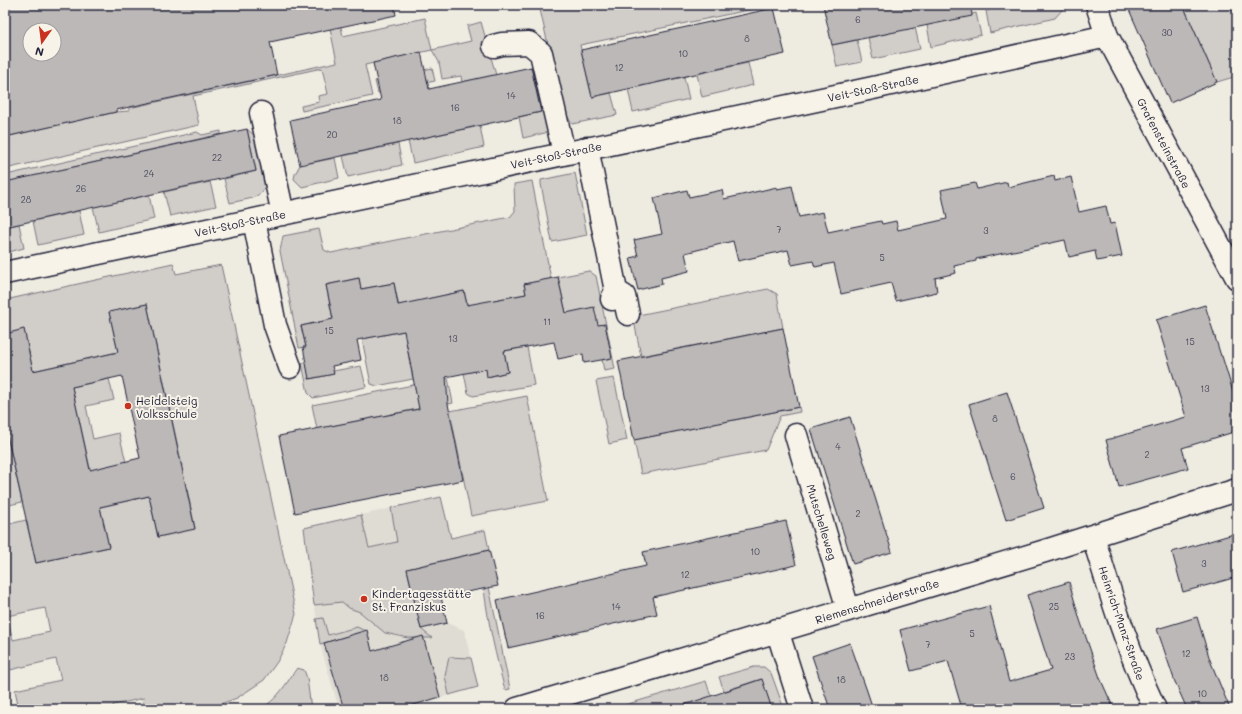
<svg xmlns="http://www.w3.org/2000/svg" width="1242" height="714" font-family="Mali,sans-serif">
<rect width="100%" height="100%" fill="#eeebe1"/>
<filter id="ink" filterUnits="userSpaceOnUse"><feTurbulence type="fractalNoise" baseFrequency=".025" numOctaves="2"/><feDisplacementMap in="SourceGraphic" scale="8" xChannelSelector="R" yChannelSelector="G"/><feConvolveMatrix kernelMatrix="1 2 1 2 8 2 1 2 1" color-interpolation-filters="sRGB"/></filter>
<g filter="url(#ink)">
<path fill="#dfdcd4" d="M441,497L451,538L485,530L489,550L407,569L421,629L447,623L464,630L478,687L400,709H339L320,644L304,528Z"/>
<path fill="#d1cdc9" stroke="#7a7882" fill-rule="evenodd" d="M325,5H336L343,36L425,18L432,50L471,41L467,26L481,22L496,75L462,82L461,76L442,79L439,62L432,50L365,65L372,96L302,111L301,106L319,102L318,96L328,94L322,68L193,96L199,125L5,169V137L116,112L129,111V108L337,62Z
M539,5H773L580,45L592,97L611,93L617,115L572,124L562,107Z
M1010,5H1063L1062,10L1055,18L990,33L986,11Z
M1183,5H1231L1237,23V76L1217,82Z
M976,13L981,35L931,47L927,25Z
M915,27L920,49L873,59L868,38Z
M857,40L862,62L837,67L832,45Z
M748,63L753,85L702,97L697,74Z
M531,67L535,68L549,132L523,138L519,117L541,112Z
M432,68L435,81L378,93L375,81Z
M684,77L689,99L633,112L628,89Z
M480,126L484,147L413,163L408,141Z
M247,129L254,135L260,150L267,181L266,187L261,193L253,198L230,203L224,179L256,171Z
M221,131V134L7,182L6,175L197,132L202,135Z
M398,144L402,165L348,177L343,156Z
M335,158L339,178L302,187L294,179L295,174L300,165Z
M575,173L587,235L552,242L541,184V180Z
M532,181L551,279L524,284L526,294L494,300L471,322L464,291L428,299L401,316L394,283L361,289L359,278L326,285L333,319L301,326L306,347L299,348L280,251L283,236L319,229L324,250L331,253L510,217L515,211L514,184Z
M210,182L216,206L170,216L164,192Z
M149,195L154,219L99,232L93,207Z
M79,211L84,235L38,245L33,221Z
M19,224L24,248L5,253V227Z
M173,263L176,274L221,265L296,614L287,643L277,662L264,680L237,698L207,709H141L144,698L113,705L114,709H19L15,690L61,680L56,659L10,670L5,646V525L26,520L36,563L109,547L100,507L149,496L158,537L195,528L187,489H181L176,467L182,466L147,304L109,312L118,352L33,371L24,330L5,334V300ZM45,608L50,632L13,640L7,616Z
M589,271L596,276L615,369L604,371L602,360L609,358L598,325L566,313L558,277Z
M768,289L777,294L783,328L641,356L633,316Z
M404,331L413,379L377,386L371,384L362,339Z
M527,347L534,385L473,396L468,393L464,373L486,369L488,377L508,372L504,351Z
M302,363H306L310,379L333,374V371L361,366L366,387L313,398L308,393Z
M448,378L453,403L448,404V403L317,429L312,405Z
M614,378L627,440L609,444L596,381Z
M109,379L114,400L86,406L93,439L119,433L126,462L93,482L72,387Z
M527,396L548,501L471,516L450,411Z
M799,407L800,412L780,416L766,450L641,474L634,440Z
M5,426L22,502L5,506Z
M441,497L451,538L485,530L489,550L407,569L421,629L432,638H408L385,633L360,612L349,608L342,602L314,605L304,528L361,515L369,548L397,542L391,508Z
M489,587L510,689L505,690C496,657 488,623 484,589Z
M323,618L328,635L357,627L365,631L320,644L316,619Z
M449,657L471,658L478,687L449,695L445,676Z
M754,667H764L771,673L784,709H772L761,679L724,691L719,677Z
M297,668L304,670L307,678L311,709H260C277,701 287,682 297,668Z
M706,681L715,709H618V707Z"/>
<path fill="#bbb8b7" stroke="#22223b" fill-rule="evenodd" d="M5,5H394L396,15L270,42L277,75L116,110V112L5,137ZM30,30H54V54H30Z
M823,5H971L972,16L832,45Z
M1127,5H1183L1217,82L1170,103Z
M774,8L785,54L592,97L581,50Z
M421,52L429,89L531,67L541,112L300,165L290,120L381,100L373,63Z
M247,129L256,171L5,227V182Z
M1054,176L1055,181L1071,177L1079,212L1106,206L1110,224L1115,223L1122,256L1097,261L1095,251L1069,257L1065,240L976,259V261L954,266L956,273L935,278L937,292L896,301L891,283L841,294L834,263L815,267L813,261L792,265L788,250L738,261L733,241L685,253L689,271L661,278L662,284L638,290L630,258L638,256L634,240L662,234L654,198L687,190L689,197L722,190L724,199L777,187V189L792,186L799,217L823,212L828,232L881,221L882,224L896,221L898,230L947,219L941,190L975,183L977,189L1007,182L1008,187Z
M558,277L566,313L594,307L598,325L605,324L612,358L584,363L583,354L558,359L554,342L504,351L508,372L487,377L486,369L446,377L448,404L463,480L295,513L279,436L419,409L404,331L357,340L361,360L332,366L334,374L309,379L303,347H306L301,326L333,319L326,285L359,278L361,289L394,283L398,305L464,291L467,305L526,294L524,284Z
M147,304L195,529L158,537L149,496L100,507L109,547L36,563L5,426V334L24,329L33,371L118,352L109,312ZM122,376L140,458L90,470L72,387Z
M1205,305L1221,356H1222L1237,405V431L1182,448L1188,468L1119,487L1106,440L1186,417L1156,320Z
M783,328L799,407L634,440L618,361Z
M1007,392L1044,508L1006,520L969,404Z
M850,417L892,552L853,564L811,429Z
M786,521L796,565L653,597L657,614L508,648L497,600L646,566L643,552Z
M1237,533V577L1183,592L1172,552Z
M489,550L498,586L441,597L447,623L421,629L407,569Z
M1069,582L1080,620L1100,678L1114,709H962L948,661L911,671L900,630L989,606L1009,682L1051,670L1027,595Z
M1197,617L1210,660L1230,709H1187L1175,682L1157,629Z
M367,630L372,651L423,636L440,697L401,709H344L324,643Z
M850,643L867,691L873,709H830L812,656Z
M762,679L772,709H684V705Z"/>
<g fill="none" stroke-linecap="round" stroke-linejoin="round">
<defs>
<path id="minor" d="M1097,5L1107,36L1237,278
M494,46L502,44L529,43L541,53L564,153
M261,113L283,214
M587,148L616,291L612,299
M254,220L275,325L290,367
M5,273L873,88L1107,36
M616,291L624,296L628,314
M796,435L848,609
M1093,536C1111,596 1128,652 1155,709
M777,630L802,709
M517,709L1045,551L1237,490"/>
</defs>
<use href="#minor" stroke="#22223b" stroke-width="25"/>
<use href="#minor" stroke="#f7f3e8" stroke-width="22"/>
</g>
</g>
<g fill="#c8321e" stroke="#f7f3e8" stroke-width="1.5">
<circle cx="128" cy="406" r="4"/>
<circle cx="364" cy="599" r="4"/>
</g>
<g text-anchor="middle" dominant-baseline="central" stroke-width="4" stroke-linejoin="round" paint-order="stroke">
<g font-size="9" fill="#48485a">
<text x="858" y="19">6</text>
<text x="1167" y="32">30</text>
<text x="747" y="38">8</text>
<text x="683" y="53">10</text>
<text x="619" y="67">12</text>
<text x="511" y="95">14</text>
<text x="455" y="107">16</text>
<text x="397" y="120">18</text>
<text x="332" y="134">20</text>
<text x="217" y="157">22</text>
<text x="149" y="173">24</text>
<text x="81" y="188">26</text>
<text x="26" y="199">28</text>
<text x="779" y="229">7</text>
<text x="986" y="230">3</text>
<text x="882" y="257">5</text>
<text x="547" y="321">11</text>
<text x="329" y="330">15</text>
<text x="453" y="338">13</text>
<text x="1190" y="341">15</text>
<text x="1205" y="388">13</text>
<text x="995" y="418">8</text>
<text x="838" y="446">4</text>
<text x="1147" y="454">2</text>
<text x="1013" y="476">6</text>
<text x="858" y="513">2</text>
<text x="755" y="551">10</text>
<text x="1204" y="563">3</text>
<text x="685" y="574">12</text>
<text x="616" y="606">14</text>
<text x="1054" y="606">25</text>
<text x="540" y="615">16</text>
<text x="972" y="633">5</text>
<text x="928" y="644">7</text>
<text x="1186" y="653">12</text>
<text x="1070" y="656">23</text>
<text x="384" y="677">18</text>
<text x="841" y="679">18</text>
<text x="1202" y="693">10</text>
</g>
<g font-size="11" fill="#22223b" stroke="#f7f3e8">
<text transform="translate(873 88) rotate(-12)">Veit-Stoß-Straße</text>
<text transform="translate(1164 143) rotate(62)">Grafensteinstraße</text>
<text transform="translate(556 155) rotate(-12)">Veit-Stoß-Straße</text>
<text transform="translate(240 223) rotate(-12)">Veit-Stoß-Straße</text>
<text transform="translate(822 522) rotate(73)">Mutschelleweg</text>
<text transform="translate(877 601) rotate(-17)">Riemenschneiderstraße</text>
<text transform="translate(1122 623) rotate(71)">Heinrich-Manz-Straße</text>
</g>
<g font-size="11" fill="#22223b" stroke="#f7f3e8" text-anchor="start">
<text x="136" y="400">Heidelsteig<tspan x="136" dy="13">Volksschule</tspan></text>
<text x="372" y="593">Kindertagesstätte<tspan x="372" dy="13">St. Franziskus</tspan></text>
</g>
</g>
<rect width="1242" height="714" fill="none" stroke="#f7f3e8" stroke-width="20"/>
<rect x="10" y="10" width="1222" height="694" fill="none" stroke="#22223b" stroke-width="1.5" filter="url(#ink)"/>
<g transform="translate(42 42) rotate(194)"><circle r="19" fill="#f7f3e8" stroke="#a29fa3"/>
<path d="M0-3L7 15L0 10L-7 15Z" fill="#c8321e"/>
<text y="-6" font-size="11" font-weight="bold" text-anchor="middle" fill="#22223b">N</text>
</g>
</svg>
